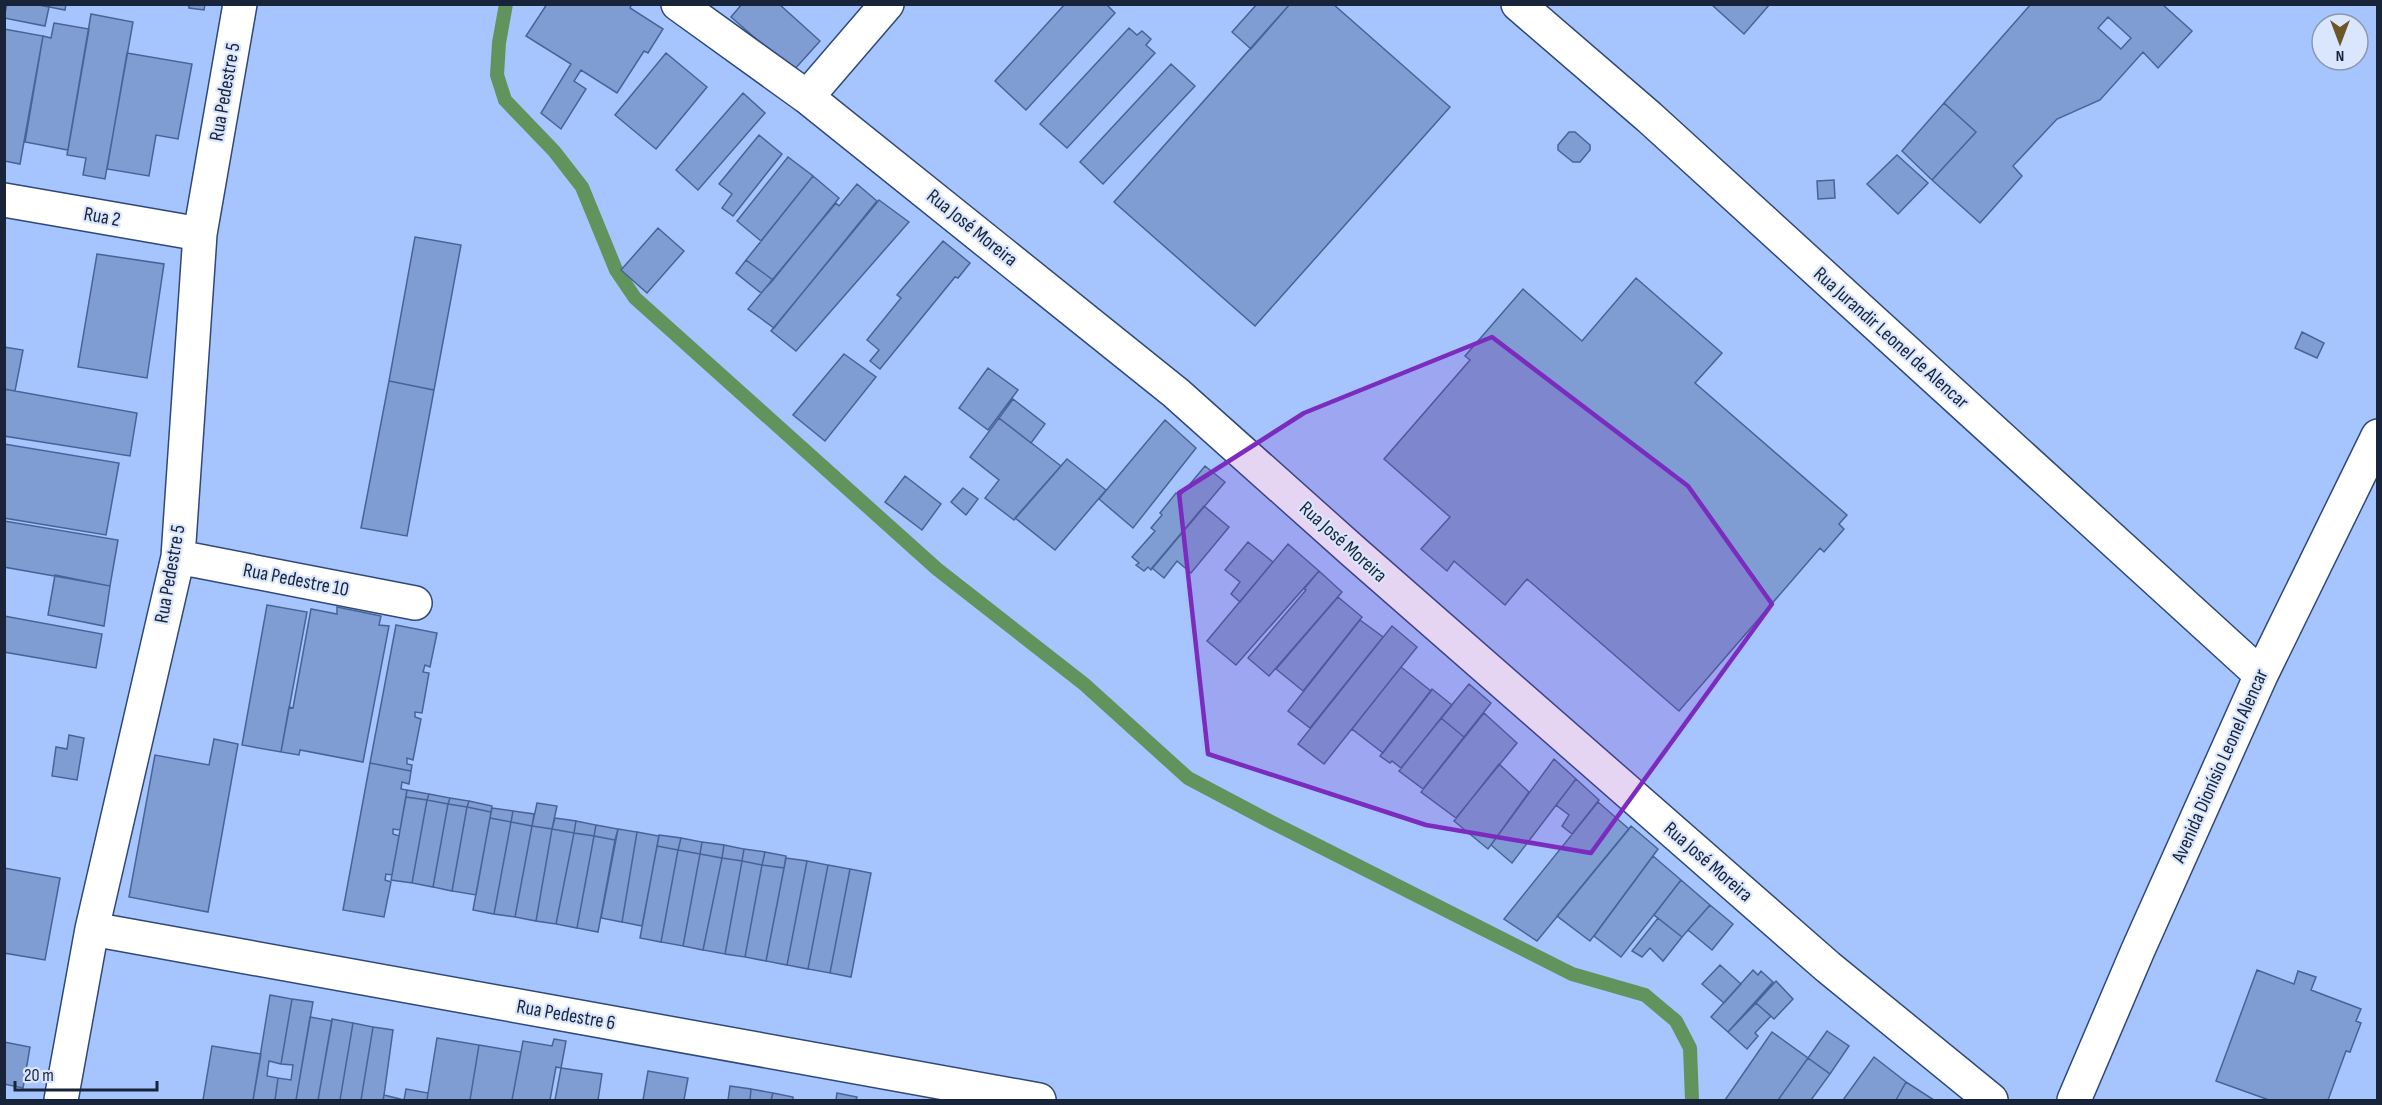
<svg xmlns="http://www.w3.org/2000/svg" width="2382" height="1105" font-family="'Sofia Sans Condensed',sans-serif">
<rect width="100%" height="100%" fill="#a6c5fe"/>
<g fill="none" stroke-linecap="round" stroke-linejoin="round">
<path stroke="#61945c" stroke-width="14" d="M506,4L499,43L497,75L505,100L554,151L582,187L616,270L635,298L937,569L1084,684L1188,778L1273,823L1572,974L1645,995L1676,1021L1690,1048L1692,1100"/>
</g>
<path fill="#7f9dd3" stroke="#486396" stroke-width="1.5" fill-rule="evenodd" d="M7,4H34L49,7L45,26L4,18Z
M49,4H66L65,10L49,7Z
M185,4H205L204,10L189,8V6Z
M547,4H632L630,8L663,29L648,53L644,51L617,93L581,70L574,81L586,89L561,129L541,113L571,64L526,36Z
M742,4H779L820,41L793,71L731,17Z
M1065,4H1106L1115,13L1026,110L995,81Z
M1257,4H1290L1251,49L1232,32Z
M1290,4H1333L1450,107L1255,326L1114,202Z
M1711,4H1770L1744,34Z
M2031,4H2162L2192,31L2158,68L2143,52L2100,100L2057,119L2013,166L2022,176L1980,223L1932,180L1976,132L1944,103ZM2108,17L2131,38L2121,49L2098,28Z
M91,14L133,22L105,179L83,175L86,158L67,155Z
M54,23L89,29L68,150L25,142L43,36L51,38Z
M1129,28L1137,35L1142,31L1151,39L1146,45L1155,53L1067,148L1040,124Z
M4,29L43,36L20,164L4,161Z
M127,53L192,64L178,139L156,135L149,176L107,169Z
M666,53L707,87L656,149L615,115Z
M1171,64L1195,86L1103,184L1080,162Z
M743,93L765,113L698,190L676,170Z
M1944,103L1976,132L1932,180L1902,151Z
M1569,132H1575L1590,145V150L1580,162H1573L1558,150V145Z
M759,135L782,154L733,216L722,208L732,194L719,184Z
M1897,155L1928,183L1898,214L1867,184Z
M788,157L813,176L761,241L737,221Z
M813,176L839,198L773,280L746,260Z
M1834,180L1835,198L1818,199L1817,181Z
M857,184L877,201L774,328L748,309L836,203L839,206Z
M879,200L909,222L908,223L796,351L771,331Z
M658,228L684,251L647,293L621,270Z
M415,237L461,245L434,390L389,381Z
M943,241L970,263L958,278L955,277L880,369L870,361L879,350L867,340L901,298L897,295Z
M97,254L164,264L147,378L78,367Z
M746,260L773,280L761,293L736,273Z
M1636,278L1722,353L1695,383L1847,515L1839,524L1844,529L1824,552L1820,548L1679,711L1527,579L1505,605L1454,561L1447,571L1421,549L1450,517L1384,459L1470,360L1465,356L1523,289L1582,341Z
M2302,332L2324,343L2317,358L2295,348Z
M4,347L23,350L15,391L4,389Z
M844,354L876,377L825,441L793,415Z
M988,368L1018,390L988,430L959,408Z
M389,381L434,390L407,536L361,528Z
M4,389L137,413L130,456L4,436Z
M1013,399L1045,424L1031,443L999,418Z
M999,418L1061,466L1014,520L985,498L999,480L970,457Z
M1165,420L1196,448L1133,528L1099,499Z
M4,444L119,463L106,535L4,518Z
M1067,459L1106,490L1055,550L1015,518Z
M1205,466L1225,482L1151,570L1148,567L1144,571L1136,565L1139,563L1132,557L1155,531L1151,528L1162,515L1160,513L1176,493L1180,496Z
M905,476L941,504L922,530L885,502Z
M963,488L978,499L966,515L951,502Z
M1204,506L1229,527L1191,573L1177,561L1164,578L1152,568Z
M4,521L118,540L110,586L4,567Z
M1248,542L1273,562L1240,602L1231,594L1240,582L1225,570Z
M1288,544L1319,571L1236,665L1207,641Z
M1319,571L1342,592L1269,676L1248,658L1306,590L1304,589Z
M55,575L110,586L104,626L48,615Z
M1338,597L1362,617L1303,691L1276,669Z
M267,605L307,612L281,752L242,745Z
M337,607L381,616L379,625L389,626L363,762L300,750L299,755L281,752L289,707L293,708L311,609L337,614Z
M4,616L102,634L96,668L4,652Z
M1360,620L1383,637L1310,728L1288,711Z
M396,625L437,633L430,667L425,665L423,672L429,673L422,713L415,712V717L421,719L413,760L407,758V764L412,765L411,771L370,763Z
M1392,626L1417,647L1324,764L1298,744Z
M1401,667L1431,691L1383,753L1352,729Z
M1469,684L1491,703L1464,737L1441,718Z
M1432,689L1452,705L1401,768L1392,761L1390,763L1380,756Z
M1484,713L1517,743L1456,818L1421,792Z
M1441,718L1464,737L1423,789L1399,771Z
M69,735L84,738L77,780L52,776L56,747L67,749Z
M214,739L238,744L208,912L129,897L155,755L209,765Z
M1554,759L1576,779L1512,863L1491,845Z
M370,763L411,771L409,784L402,782L401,789L407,790L400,830L393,829V834L399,836L392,875L386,874L385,880L391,882L384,917L343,910Z
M1499,764L1529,792L1488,849L1454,821Z
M1576,779L1599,800L1572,834L1562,826L1569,815L1556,805Z
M407,790L429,794L427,800L406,797Z
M429,794L450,798L448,804L427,800Z
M406,797L427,800L412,883L391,880Z
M450,798L469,801L467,807L448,804Z
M427,800L448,804L433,887L412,883Z
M469,801L492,806L491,812L467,807Z
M1598,802L1629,829L1537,941L1504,919Z
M537,803L557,806L552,829L532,826Z
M448,804L467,807L452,891L433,887Z
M467,807L491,812L476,895L452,891Z
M492,808L513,811L511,822L490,818Z
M513,811L534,814L532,826L511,822Z
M490,818L511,822L494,914L473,910Z
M555,818L576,821L574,833L552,829Z
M576,821L596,825L594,836L574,833Z
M511,822L532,826L515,917L494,914Z
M596,825L618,829L615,840L594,836Z
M532,826L552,829L536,921L515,917Z
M1631,826L1658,849L1590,941L1557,916Z
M552,829L574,833L556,924L536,921Z
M618,829L637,832L622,922L601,918Z
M637,832L659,836L642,926L622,922Z
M574,833L594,836L577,928L556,924Z
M659,835L681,838L678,850L657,846Z
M594,836L615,840L598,932L577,928Z
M681,838L702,842L700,854L678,850Z
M702,842L724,845L722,858L700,854Z
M724,845L744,849L742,861L722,858Z
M657,846L678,850L661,942L640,938Z
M744,849L765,852L762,865L742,861Z
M678,850L700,854L683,946L661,942Z
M765,852L786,856L784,868L762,865Z
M700,854L722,858L703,950L683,946Z
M1653,856L1681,880L1621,957L1594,936Z
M722,858L742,861L725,954L703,950Z
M786,858L807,861L787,965L766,961Z
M742,861L762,865L745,957L725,954Z
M807,861L828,865L808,969L787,965Z
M762,865L784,868L766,961L745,957Z
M828,865L850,869L830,973L808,969Z
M4,868L60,878L45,960L4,953Z
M850,869L871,873L851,977L830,973Z
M1681,880L1710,905L1682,937L1654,915Z
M1710,905L1733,924L1712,950L1688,930Z
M1658,918L1682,937L1663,961L1650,948L1642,957L1632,951Z
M1720,965L1741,984L1724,1003L1702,984Z
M1753,970L1758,975L1761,971L1773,982L1728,1032L1711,1017Z
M2257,970L2294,984L2298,971L2316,977L2311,990L2361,1009L2356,1021L2361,1023L2350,1052L2346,1051L2328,1100H2269L2216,1081Z
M1776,981L1793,999L1774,1019L1756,1003Z
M270,995L292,999L281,1064L269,1061L267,1076L278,1078L275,1100H253Z
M292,999L313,1002L296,1100H275L278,1078L291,1080L293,1065L281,1064Z
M1756,1003L1771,1016L1755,1033L1758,1036L1747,1049L1728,1032Z
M310,1017L332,1021L318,1100H296Z
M332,1019L353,1023L340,1100H318Z
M353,1023L373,1027L361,1100H340Z
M373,1027L393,1030L384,1095L383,1100H361Z
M1827,1031L1849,1046L1830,1074L1808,1058Z
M1772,1032L1808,1058L1778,1100H1725Z
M437,1038L479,1045L470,1100H427Z
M554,1039L566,1041L561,1068L556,1067L550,1100H512L523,1041L552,1046Z
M4,1042L30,1047L23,1088L4,1084Z
M479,1045L521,1052L512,1100H470Z
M212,1046L261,1054L253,1100H203Z
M1874,1057L1906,1082L1896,1100H1843Z
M1808,1058L1830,1074L1811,1100H1778Z
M561,1068L602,1074L598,1100H555Z
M648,1071L688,1078L684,1100H643Z
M1906,1082L1934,1100H1896Z
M730,1086L751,1089L750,1100H728Z
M406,1089L428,1093L427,1100H383L384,1095L404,1100Z
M751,1089L773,1093L771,1100H750Z
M773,1093L793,1097V1100H771Z
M837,1093L857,1097L856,1100H836Z"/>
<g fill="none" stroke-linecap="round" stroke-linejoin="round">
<defs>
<path id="minor" d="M678,4L807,97L1176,393L1354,552L1828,967L1991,1100
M1518,4L1649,117L2261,675
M807,97L887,4
M4,200L200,234
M178,557L415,603
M92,929L1039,1100
M61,1100L92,929L178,557L200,234L240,4
M2074,1100L2138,950L2261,675L2378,436"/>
</defs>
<use href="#minor" stroke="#2f4879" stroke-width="36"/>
<use href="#minor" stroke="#fff" stroke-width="33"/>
</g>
<path fill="#7b2cbf" fill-opacity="0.2" stroke="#7b2cbf" stroke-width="4.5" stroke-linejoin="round" d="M1492,337L1688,486L1772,604L1591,853L1426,825L1208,754L1179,493L1304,413Z"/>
<g text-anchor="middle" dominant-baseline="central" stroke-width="4.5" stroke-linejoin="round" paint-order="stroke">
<g font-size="20" fill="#182439" stroke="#d9e6fd">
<text transform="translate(225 92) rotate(-80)">Rua Pedestre 5</text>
<text transform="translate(102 217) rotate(10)">Rua 2</text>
<text transform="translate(972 228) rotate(39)">Rua José Moreira</text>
<text transform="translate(1891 338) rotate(42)">Rua Jurandir Leonel de Alencar</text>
<text transform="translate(1343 542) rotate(42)">Rua José Moreira</text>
<text transform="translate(170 574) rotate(-80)">Rua Pedestre 5</text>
<text transform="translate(296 580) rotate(11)">Rua Pedestre 10</text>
<text transform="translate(2220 766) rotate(-66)">Avenida Dionísio Leonel Alencar</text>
<text transform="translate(1708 862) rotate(41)">Rua José Moreira</text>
<text transform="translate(566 1015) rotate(10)">Rua Pedestre 6</text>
</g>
</g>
<rect width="2382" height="1105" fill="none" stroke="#182439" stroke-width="12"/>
<g transform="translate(2340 42) rotate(180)"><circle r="28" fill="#d9e6fd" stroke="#8c98af" stroke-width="1.5"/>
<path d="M0-4.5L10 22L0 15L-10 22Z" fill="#6d5525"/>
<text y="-9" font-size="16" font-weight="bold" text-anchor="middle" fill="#182439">N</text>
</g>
<path d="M15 1081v9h142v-9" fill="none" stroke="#182439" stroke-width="3"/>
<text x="24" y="1081" font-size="18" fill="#182439" stroke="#d9e6fd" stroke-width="4.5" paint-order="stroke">20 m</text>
</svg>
